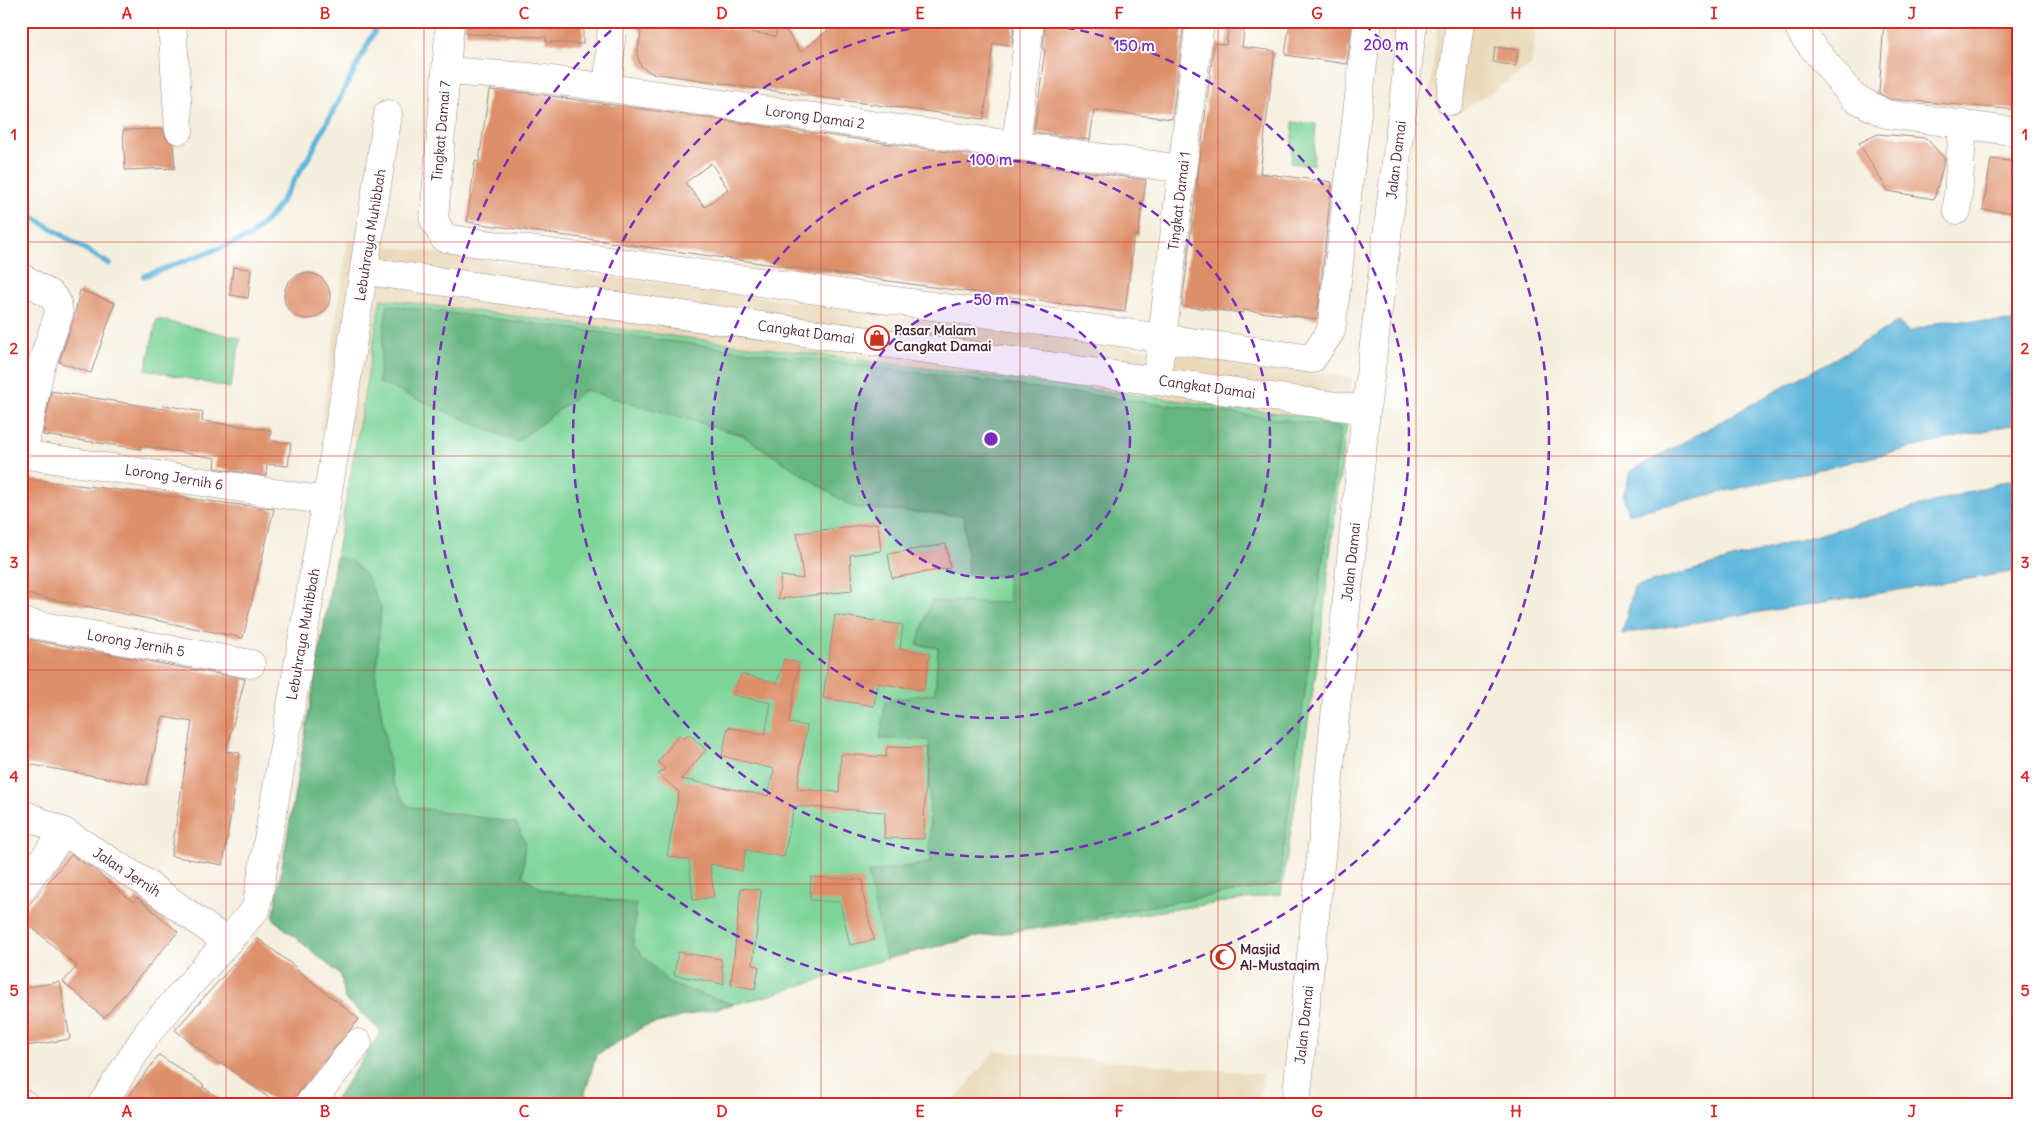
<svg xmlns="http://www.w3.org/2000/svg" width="2039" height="1125" font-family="Delius,sans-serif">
<rect width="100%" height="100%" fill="#fff"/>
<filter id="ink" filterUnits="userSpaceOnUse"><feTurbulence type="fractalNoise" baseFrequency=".02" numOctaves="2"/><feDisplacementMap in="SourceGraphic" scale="10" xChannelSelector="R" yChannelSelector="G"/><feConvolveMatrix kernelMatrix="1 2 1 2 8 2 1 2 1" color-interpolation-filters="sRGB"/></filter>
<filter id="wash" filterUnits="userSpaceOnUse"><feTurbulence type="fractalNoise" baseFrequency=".0096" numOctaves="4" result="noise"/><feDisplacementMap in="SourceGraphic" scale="20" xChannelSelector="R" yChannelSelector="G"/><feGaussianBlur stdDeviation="1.12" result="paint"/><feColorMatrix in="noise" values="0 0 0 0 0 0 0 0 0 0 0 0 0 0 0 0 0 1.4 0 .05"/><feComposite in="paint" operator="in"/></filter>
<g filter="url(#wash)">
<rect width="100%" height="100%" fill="#f4eedc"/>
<path fill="#e9d9ba" d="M1438,21H1537L1531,66L1457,114L1429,98Z
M348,241L1352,378L1347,422L382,299L357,437L320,430Z
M995,1051L1263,1074L1259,1104H958L955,1099Z"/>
<path fill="#7dd499" stroke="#647a62" d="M1293,122L1316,124L1313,165L1291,163Z
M381,299L1347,422L1336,503L1319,652L1281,894L971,938L886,959L767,996L644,1026L596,1055L585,1093L590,1104H333L381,1031L345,999L341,975L273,919Z
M157,319L241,338L230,388L146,369Z"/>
<path fill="#66b681" stroke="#586a56" d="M387,305L1341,427L1279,884L971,938L886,959L868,873L930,863L929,740L880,739L885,701L935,693L938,648L917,645L931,601L1010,603L1007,577L968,573L964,516L852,507L742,435L585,390L517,442L378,382Z
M336,557L352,562L366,575L381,607L376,678L392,781L407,806L516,823L525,842L523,876L544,890L636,904L633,945L670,984L733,1004L644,1026L596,1055L585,1093L590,1104H333L381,1031L345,999L341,975L273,919Z"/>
<path fill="#5db6db" stroke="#546a83" d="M1945,320L1997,322L2018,321V423L1628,514L1623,496L1631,471L1843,354L1898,322L1909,332Z
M2018,478V571L1622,634L1634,587Z"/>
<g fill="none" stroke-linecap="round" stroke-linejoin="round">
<path stroke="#5db6db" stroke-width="5.5" d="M21,170L33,217L109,264
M144,276L250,237L275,211L310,155L380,21"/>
</g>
<g id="blocks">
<path fill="#dd8f69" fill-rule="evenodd" d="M466,21H583V44L546,42V37L466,34Z
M631,21H676L776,36L777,21H779L801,52L839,21H1014L1012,45L993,43L984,119L817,97L651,73L641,66L637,55L641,33Z
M1045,21H1184L1172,119L1094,110L1090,140L1034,132L1045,50L1043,49Z
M1230,21H1245L1242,47L1275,51L1260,173L1332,182L1317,319L1243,310V313L1182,306L1214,43L1226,45Z
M1290,21H1352L1347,64L1285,55Z
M1884,21H2018V110L1890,99L1879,93Z
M1495,47L1518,50L1516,66L1493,62Z
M489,90L529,93L1146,180L1138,236L1134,235L1125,312L925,286L467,222L475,161L479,162ZM711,163L728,189L705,207L685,183Z
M163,129L166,138L173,144L175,168L125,170L123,130Z
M1878,134L1926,138L1945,159L1934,199L1888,191L1859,143Z
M1991,159L2018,162V213L1983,210Z
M233,267L251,269L248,298L230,295Z
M284 296a23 23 0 1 1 46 0a23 23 0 1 1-46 0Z
M80,290L115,303L91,373L59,362L74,318Z
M51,391L163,409L164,405L203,412L202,421L271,430L270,441L291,443L288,466L267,464L266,476L215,468L216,458L141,446V449L43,435Z
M21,478L274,509L243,638L21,593Z
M878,523L881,551L850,555L852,591L778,599L781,576L803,579L797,533Z
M946,544L950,568L892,578L888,554Z
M835,615L903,625L900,649L930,653L924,690L877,683L874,706L823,698Z
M21,638L245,679L226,751L240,753L223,865L171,856L192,722L163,717L146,785L21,763Z
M784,659L799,663L789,723L807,726L797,789L839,792L841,754L886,757L887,747L926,748L924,839L884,838L885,812L794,806L784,857L746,850L742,871L710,864L714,897L693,900L689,860L667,856L679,792L658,774L665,769L658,762L679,735L684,739L689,734L706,750L681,779L768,796L774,769L722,756L728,727L765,735L771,703L733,695L741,674L777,683Z
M71,855L95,870L133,902L137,897L178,932L104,1018L63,982L77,966L21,918V914Z
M811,877L863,880V894L874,940L850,945L840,902L810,900Z
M741,888L761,890L753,965L759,966L755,989L731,985Z
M257,938L297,968L296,969L359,1019L289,1104H277L222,1063L220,1065L175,1030Z
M678,952L721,959L724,984L674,975Z
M60,982L70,1039L21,1047V988Z
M159,1055L204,1085L203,1087L227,1104H123Z"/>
</g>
</g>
<g filter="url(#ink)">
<use href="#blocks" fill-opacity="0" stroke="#9f8684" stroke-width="1"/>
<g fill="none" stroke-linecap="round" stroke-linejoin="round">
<defs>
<path id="minor" d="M172,21L179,130
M450,21L434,220L444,238L1312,359L1331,331L1368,21
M1796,21L1802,34L1853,97L1886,114L2018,132
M446,71L531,77L1182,169
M608,88L612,21
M1450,101L1460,21
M1016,146L1030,21
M1957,210L1963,124
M365,271L1366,410
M21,277L51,295L57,302L59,313L40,369L23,454
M1157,380L1200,21
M21,454L327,501
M21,622L251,664
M21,813L64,832L144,882L227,942
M21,889L64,832
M21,1103L24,1104
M102,1104L149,1031L256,909L343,404L388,114
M309,1104L358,1043"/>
<path id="major" d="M1296,1104L1366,410L1413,21"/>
</defs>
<use href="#minor" stroke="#9f8684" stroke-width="29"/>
<use href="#major" stroke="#9f8684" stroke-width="29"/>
<use href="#minor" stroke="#fff" stroke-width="28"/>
<use href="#major" stroke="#fff" stroke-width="28"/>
</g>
</g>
<path fill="none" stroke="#d62828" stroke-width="1" stroke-opacity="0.55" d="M226,21V1104M424,21V1104M623,21V1104M821,21V1104M1020,21V1104M1218,21V1104M1416,21V1104M1615,21V1104M1813,21V1104M21,242H2018M21,456H2018M21,670H2018M21,884H2018"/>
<circle cx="991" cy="439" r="139" fill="#7b2cbf" fill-opacity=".12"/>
<g fill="none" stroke="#7b2cbf" stroke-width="2.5" stroke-dasharray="9 6">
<circle cx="991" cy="439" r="139"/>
<circle cx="991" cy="439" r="279"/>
<path d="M1006 21A418 418 0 1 1 976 21"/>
<path d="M1364 24A558 558 0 1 1 618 24"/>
</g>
<defs>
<symbol id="shop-ring" viewBox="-11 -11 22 22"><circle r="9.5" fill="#fff" stroke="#c8321e" stroke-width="1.5"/><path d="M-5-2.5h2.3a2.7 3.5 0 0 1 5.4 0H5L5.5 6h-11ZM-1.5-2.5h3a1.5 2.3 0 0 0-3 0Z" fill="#c8321e"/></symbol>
<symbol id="mosque-ring" viewBox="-11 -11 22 22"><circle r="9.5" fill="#fff" stroke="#c8321e" stroke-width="1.5"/><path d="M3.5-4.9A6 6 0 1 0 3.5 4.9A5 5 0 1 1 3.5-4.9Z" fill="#c8321e"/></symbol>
</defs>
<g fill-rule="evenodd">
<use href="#shop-ring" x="863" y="324" width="28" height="28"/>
<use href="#mosque-ring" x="1209" y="943" width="28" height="28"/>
</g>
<g text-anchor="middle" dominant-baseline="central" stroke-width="4" stroke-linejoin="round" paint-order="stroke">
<g font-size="14" fill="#4a1f2b" stroke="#fff">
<text transform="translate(815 117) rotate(8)">Lorong Damai 2</text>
<text transform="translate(441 131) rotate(-85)">Tingkat Damai 7</text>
<text transform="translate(1396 160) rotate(-83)">Jalan Damai</text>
<text transform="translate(1179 201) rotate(-83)">Tingkat Damai 1</text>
<text transform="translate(370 235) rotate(-81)">Lebuhraya Muhibbah</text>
<text transform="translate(806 332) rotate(8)">Cangkat Damai</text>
<text transform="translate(1207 387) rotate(8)">Cangkat Damai</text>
<text transform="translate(174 477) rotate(9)">Lorong Jernih 6</text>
<text transform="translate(1351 562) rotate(-84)">Jalan Damai</text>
<text transform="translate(303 634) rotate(-80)">Lebuhraya Muhibbah</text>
<text transform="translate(136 643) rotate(10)">Lorong Jernih 5</text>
<text transform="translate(127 872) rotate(33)">Jalan Jernih</text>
<text transform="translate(1304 1025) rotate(-84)">Jalan Damai</text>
</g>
<g font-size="14" font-weight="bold" fill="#4a1f2b" stroke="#fff" text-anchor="start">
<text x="894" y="330">Pasar Malam<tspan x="894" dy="16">Cangkat Damai</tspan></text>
<text x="1240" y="949">Masjid<tspan x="1240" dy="16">Al-Mustaqim</tspan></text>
</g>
</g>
<circle cx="991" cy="439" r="8" fill="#7b2cbf" stroke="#fff" stroke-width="2.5"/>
<g font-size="15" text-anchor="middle" font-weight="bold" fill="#7b2cbf" stroke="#fff" stroke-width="4" stroke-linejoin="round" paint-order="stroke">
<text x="1386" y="50">200 m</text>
<text x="1134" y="51">150 m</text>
<text x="991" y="165">100 m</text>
<text x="991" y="305">50 m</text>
</g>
<rect width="2039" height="1125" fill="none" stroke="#fff" stroke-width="55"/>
<rect x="28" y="28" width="1984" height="1070" fill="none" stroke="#d62828" stroke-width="2"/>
<g font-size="16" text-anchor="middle" font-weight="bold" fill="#d62828">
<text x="127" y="19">A</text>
<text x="325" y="19">B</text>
<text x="524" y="19">C</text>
<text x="722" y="19">D</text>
<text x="920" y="19">E</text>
<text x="1119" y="19">F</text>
<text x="1317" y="19">G</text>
<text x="1516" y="19">H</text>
<text x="1714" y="19">I</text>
<text x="1912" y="19">J</text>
<text x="14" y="140">1</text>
<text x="2025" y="140">1</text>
<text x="14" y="354">2</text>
<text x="2025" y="354">2</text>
<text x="14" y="568">3</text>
<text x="2025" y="568">3</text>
<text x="14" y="782">4</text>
<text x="2025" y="782">4</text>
<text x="14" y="996">5</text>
<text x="2025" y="996">5</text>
<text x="127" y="1117">A</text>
<text x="325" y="1117">B</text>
<text x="524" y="1117">C</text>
<text x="722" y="1117">D</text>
<text x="920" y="1117">E</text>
<text x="1119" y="1117">F</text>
<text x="1317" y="1117">G</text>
<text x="1516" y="1117">H</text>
<text x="1714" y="1117">I</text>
<text x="1912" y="1117">J</text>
</g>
</svg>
